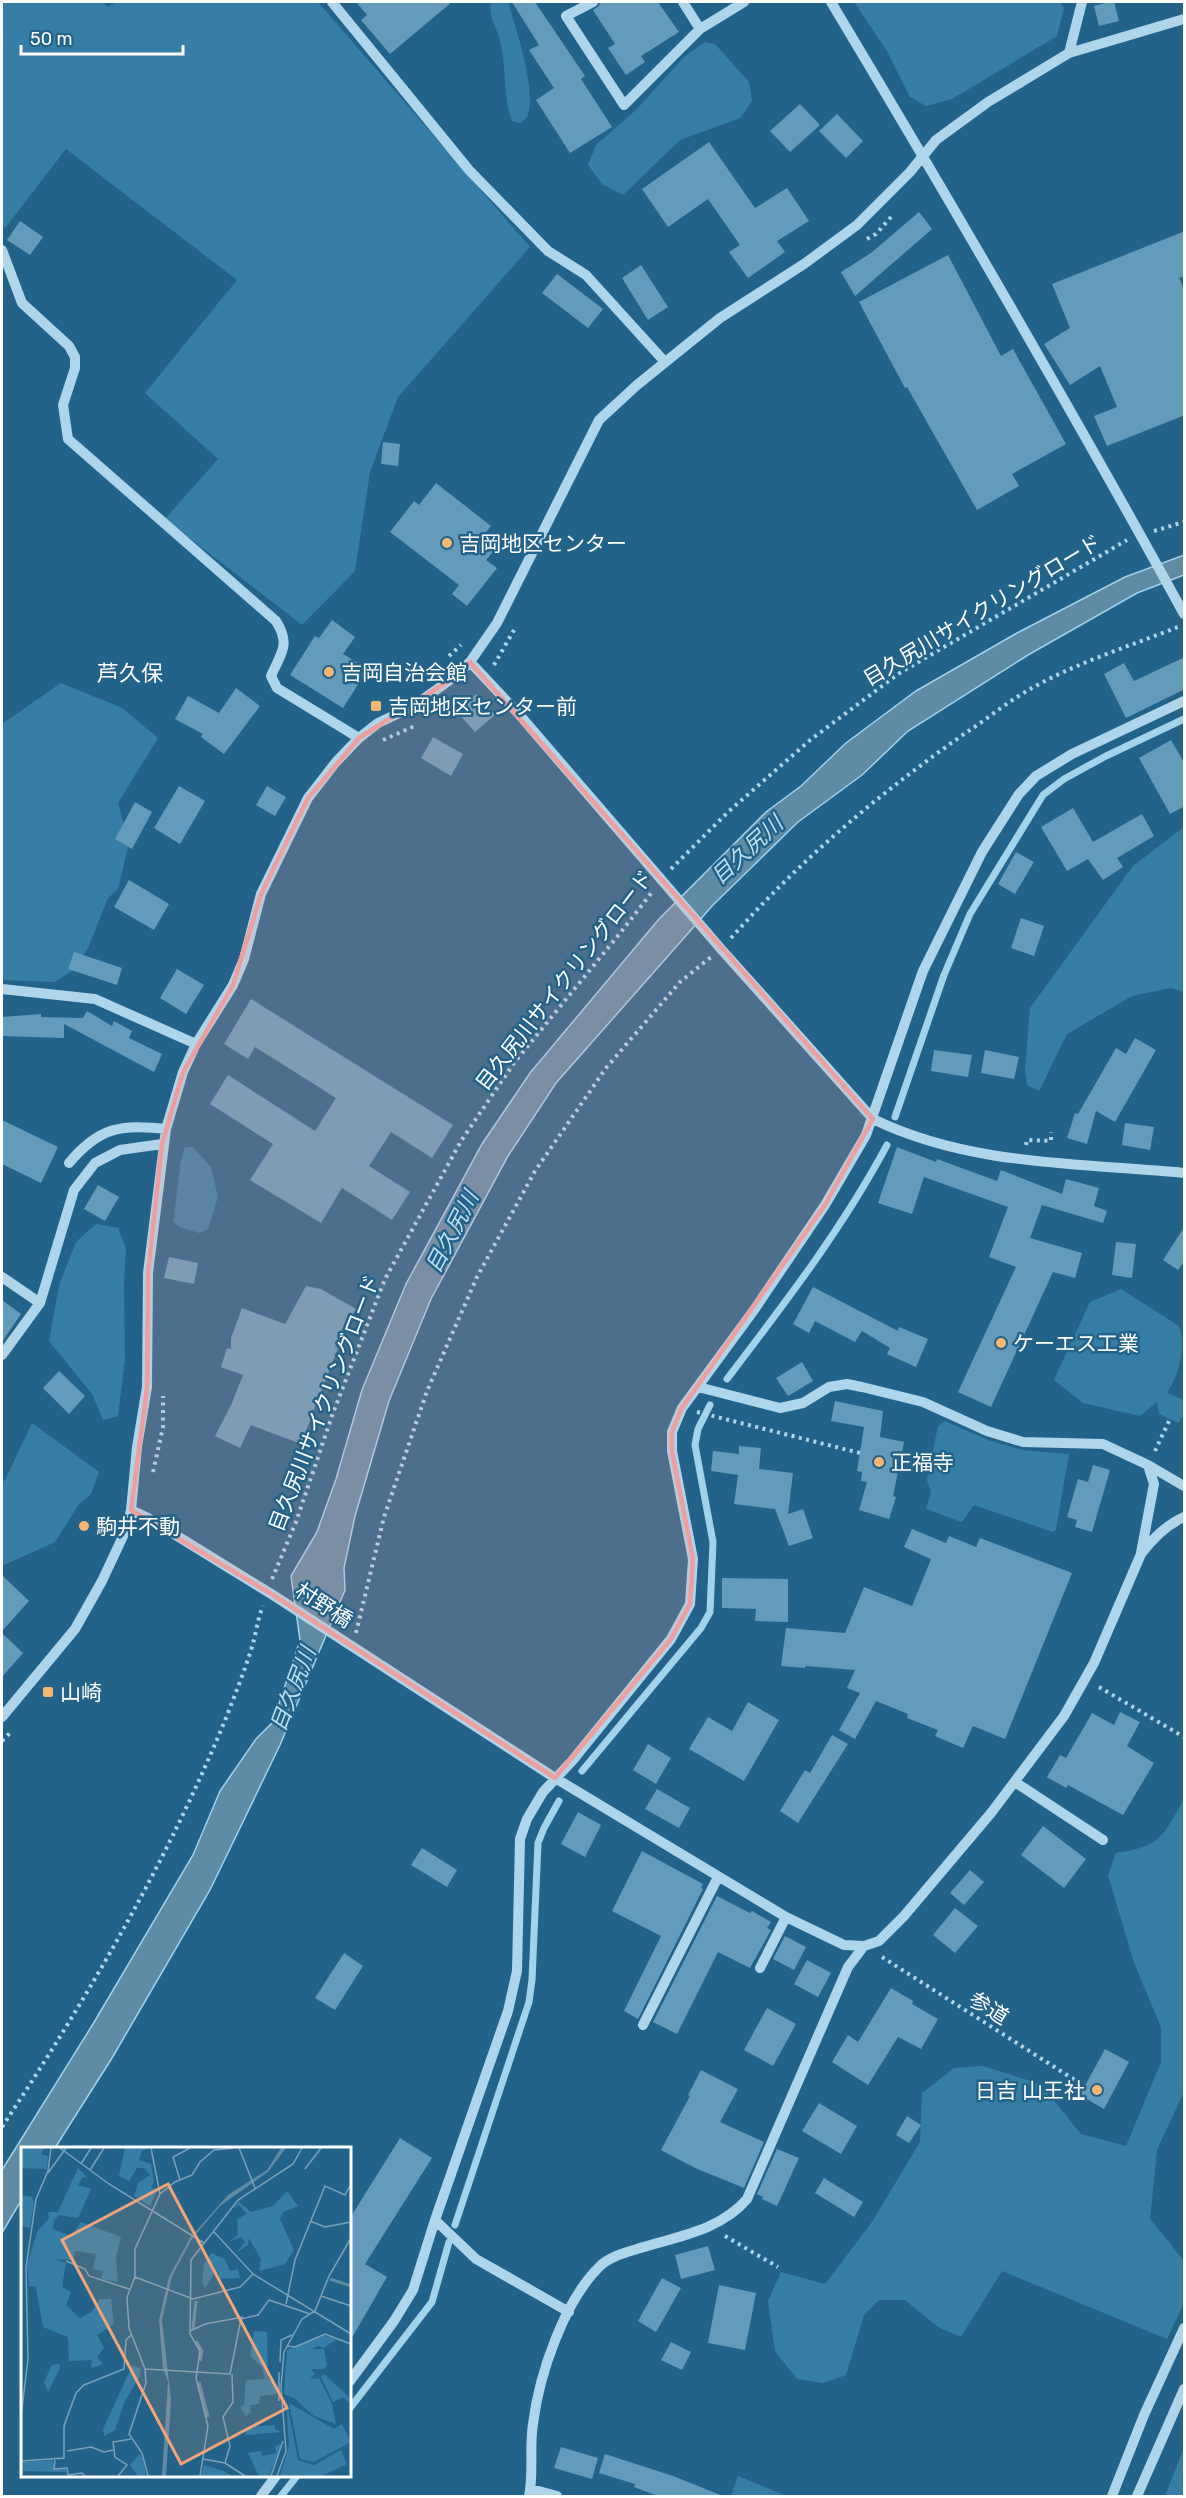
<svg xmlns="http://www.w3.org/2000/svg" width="1186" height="2498" font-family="Rubik,'Noto Sans JP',sans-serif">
<rect width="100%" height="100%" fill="#236389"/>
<path fill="#377ea6" d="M2,2H102L108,7L116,2H318L530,247L398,397L370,472L355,571L302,625L165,519L218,459L145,393L237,280L66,149L5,228L2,226Z
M491,2H508C515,26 538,93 527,117C527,117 521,123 520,123L512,121C502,94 507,64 499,37C495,24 488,16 491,2Z
M854,2H1060L1064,8L1057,36L952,99L926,106L910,97L887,51Z
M705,42L715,44L749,82L752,101L740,118L680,140L623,195L602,184L588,165L596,145L636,110L684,57Z
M61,683L122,708L158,738L118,803L129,843L118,889L108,898L88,948L74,970L54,982L2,980V724Z
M1184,827V992L1171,988L1132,996L1067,1034L1039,1091L1027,1085L1025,1070L1030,1008L1133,866Z
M185,1147H193L211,1167L218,1197L208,1229L199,1233L180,1227L173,1222L181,1160Z
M96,1224L118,1228L126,1248L124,1284L125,1360L118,1416L103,1420L92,1394L49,1341L59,1285L76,1242Z
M1121,1289L1179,1326C1186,1349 1180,1372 1167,1393L1184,1400V1415L1178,1423L1159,1414L1157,1402L1140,1416L1083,1403L1054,1380L1090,1302Z
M945,1421L988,1440L1022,1450L1069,1454L1056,1529L1053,1532L974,1505L962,1522L926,1509L931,1493L927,1480L938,1426Z
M32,1423L99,1472L91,1494L79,1504L55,1542L2,1566V1482L5,1480Z
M1184,1799V2092L1157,2150L1150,2219L1184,2261V2303L1167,2339L1002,2271L961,2337L938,2327L905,2300H879L864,2315L846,2375L823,2383L797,2379L775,2351L768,2301L781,2272L825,2284L872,2222L920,2142L922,2093L954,2068L983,2066L1040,2084L1081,2134L1126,2146L1161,2062V2027L1134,1963L1108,1875L1116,1853C1162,1846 1162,1837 1184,1799Z
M1184,2448V2496H1165Z
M738,2476L786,2496H731Z"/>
<path fill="#608ba5" stroke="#a3d2eb" stroke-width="1.5" d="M1184,555V575L1137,593L1028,655L908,731L862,775L798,822L713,905L556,1083L508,1156L431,1299L389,1401L355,1516L344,1568L345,1590L280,1745L210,1890L112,2058L55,2148H22V2199L2,2233V2170L93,2024L193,1855L220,1791L256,1739L273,1722L300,1640L291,1576L317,1532L336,1479L362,1390L406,1284L482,1144L530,1073L659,919L766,812L801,786L846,743L916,691L1017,633L1125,577Z"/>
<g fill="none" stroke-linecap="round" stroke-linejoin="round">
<path stroke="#a3d2eb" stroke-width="7" d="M895,1117L944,975L970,914L1043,795L1064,779L1106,756L1184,719
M727,1379C785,1303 842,1229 887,1145
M582,1771L701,1628L710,1612L713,1542L695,1445L698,1429L710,1405
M455,2225L529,2002L532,1980L538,1843L544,1828L559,1801
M350,2408L432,2302L449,2242
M281,2496L297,2476"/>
</g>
<path fill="#649bbb" d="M356,2H452L390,54L361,20L367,15Z
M512,2H535L585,76L581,79L612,127L570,153L536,100L554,88L529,50L539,45Z
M600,2H658L679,32L641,56L645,62L626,75L608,48L615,44L593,10L599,6Z
M1109,2H1114L1119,21L1099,26L1094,6Z
M800,104L820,125L790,152L770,131Z
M837,114L863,141L846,158L819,131Z
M709,142L755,208L787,188L809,221L777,241L785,252L748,278L729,252L740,245L708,199L668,227L642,189Z
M919,212L932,229L855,296L841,272L871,253Z
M20,221L43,237L30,255L7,240Z
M1185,231V276L1179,278L1185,291V415L1107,446L1094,416L1117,407L1100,366L1070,385L1044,344L1070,328L1052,284Z
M948,255L1001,356L1013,349L1066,444L1012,474L1019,486L977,510L907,387L905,388L859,302Z
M641,265L668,307L648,320L622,278Z
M557,274L603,309L588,328L542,293Z
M383,442L400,444L398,466L381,464Z
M436,483L491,526L482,537L496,548L486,560L497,568L467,606L452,594L459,585L390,532L414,501L419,505Z
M332,620L355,637L343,654L368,669L343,708L290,675L315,636L319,638Z
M1185,657V689L1126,718L1104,674L1124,663L1134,681Z
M236,688L260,706L224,754L201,737L203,734L175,719L188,696L219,713Z
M476,694L495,715L475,732L457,712Z
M433,737L463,754L451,776L421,758Z
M1171,740L1185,764V806L1170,814L1139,758Z
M179,786L205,801L180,844L154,828Z
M267,786L286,797L275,816L256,805Z
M135,802L152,812L132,849L115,839Z
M1073,808L1093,842L1142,814L1154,836L1117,858L1123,867L1103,880L1088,859L1067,871L1041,827Z
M1016,852L1034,862L1015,894L998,884Z
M129,880L169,904L154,930L114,907Z
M1021,918L1044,926L1034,956L1011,948Z
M74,952L122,968L117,985L68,969Z
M177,969L204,985L186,1014L160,998Z
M251,999L453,1125L432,1158L391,1132L369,1166L410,1192L392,1220L342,1188L321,1223L250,1180L273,1144L210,1104L228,1075L315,1131L336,1098L255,1047L248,1059L224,1044Z
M87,1011L112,1026L114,1021L132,1031L129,1038L162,1054L154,1072L64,1024V1038L2,1036V1017L41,1014V1017L83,1018Z
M1135,1038L1156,1050L1115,1122L1096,1111L1087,1144L1067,1138L1075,1113L1078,1114L1116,1048L1126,1054Z
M934,1050L972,1055L968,1077L931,1071Z
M985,1050L1019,1057L1014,1079L981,1073Z
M2,1120L58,1147L41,1183L2,1164Z
M1125,1123L1154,1127L1150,1150L1122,1145Z
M897,1147L936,1162L937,1159L997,1181L1001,1170L1062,1194L1066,1179L1099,1188L1094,1206L1107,1211L1103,1223L1042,1205L1030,1238L1082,1253L1075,1278L1053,1272L991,1407L958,1392L1016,1267L989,1257L1008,1207L924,1177L912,1214L878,1203Z
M98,1185L119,1197L105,1221L84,1209Z
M1185,1226V1260L1178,1270L1163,1260Z
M1116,1242L1136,1244L1132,1278L1112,1275Z
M169,1257L198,1263L194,1284L164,1278Z
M306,1286L321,1289L356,1309L335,1347L338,1348L301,1444L251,1425L240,1448L215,1436L231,1405L243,1375L221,1367L227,1348L231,1349V1338L242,1308L285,1324Z
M813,1287L898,1331L899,1327L928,1339L916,1367L887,1354L890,1348L862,1331L855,1342L815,1321L809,1333L793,1324Z
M2,1300L21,1314L2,1342Z
M802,1362L813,1381L788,1396L776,1378Z
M59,1371L85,1396L69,1414L43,1388Z
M835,1401L883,1411L880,1437L904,1442L893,1496L896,1497L889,1519L859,1510L867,1482L861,1481L862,1472L857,1471L864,1427L831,1421Z
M739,1446L761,1448L759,1469L793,1473L788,1514L803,1509L813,1538L789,1546L775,1509L734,1504L738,1475L711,1471L713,1451L739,1454Z
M1093,1465L1110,1470L1092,1532L1075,1527L1077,1520L1067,1517L1078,1479L1088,1482Z
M912,1529L946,1543L949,1536L976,1547L980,1538L1072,1573L1005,1739L973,1726L963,1748L935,1736L938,1730L907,1718L908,1714L876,1701L855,1739L839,1730L860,1693L847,1688L855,1670L805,1666V1668L781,1666L786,1628L845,1633L864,1587L912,1606L931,1559L904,1547Z
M2,1575L29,1601L2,1631Z
M722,1578L788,1579V1622L755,1621L756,1609L722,1608Z
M2,1633L23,1653L2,1677Z
M748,1702L779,1720L744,1781L689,1749L708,1717L732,1731Z
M1120,1712L1140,1722L1127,1746L1154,1763L1123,1815L1068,1785L1066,1788L1047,1777L1060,1755L1066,1758L1092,1713L1114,1725Z
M832,1735L848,1744L798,1823L780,1811L805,1770L810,1773Z
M648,1744L671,1758L656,1784L633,1770Z
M657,1789L690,1808L679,1828L645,1809Z
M578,1812L601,1825L585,1857L561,1844Z
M1043,1826L1086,1859L1064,1888L1021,1855Z
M422,1848L457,1870L447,1887L411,1865Z
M642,1851L703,1884L701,1888L703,1889L638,2019L624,2011L661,1936L612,1911Z
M970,1870L984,1882L964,1905L950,1893Z
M717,1896L750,1913L752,1911L771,1922L767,1928L771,1930L750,1968L718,1952L677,2034L653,2022Z
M955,1908L978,1926L955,1953L933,1935Z
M785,1936L806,1947L794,1970L773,1959Z
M344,1953L363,1966L335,2010L315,1998Z
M807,1960L831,1973L818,1997L794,1984Z
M891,1988L913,2001L912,2004L938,2019L921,2049L898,2037L868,2085L832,2062L848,2035L858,2042Z
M767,2008L796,2024L773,2066L744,2050Z
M1105,2049L1129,2062L1104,2109L1080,2095Z
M701,2070L738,2089L720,2122L764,2142L744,2188L695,2168L661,2150L690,2096L688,2095Z
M819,2103L857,2126L841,2154L802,2131Z
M907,2116L921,2125L909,2143L896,2135Z
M400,2138L432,2158L365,2264L387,2277L350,2341V2218Z
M777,2149L799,2158L777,2206L762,2199L763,2197L757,2194Z
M824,2178L863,2202L854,2217L815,2193Z
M708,2246L715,2270L681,2279L675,2255Z
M662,2278L681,2288L656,2332L638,2321Z
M719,2285L756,2293L745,2350L708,2343Z
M671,2342L691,2352L682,2370L661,2360Z
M561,2447L598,2458L592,2479L554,2468Z
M605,2454L673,2476L723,2496H658L634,2487L635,2484L599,2473Z"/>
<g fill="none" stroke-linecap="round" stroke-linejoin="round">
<path stroke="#afd5ea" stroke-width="4" stroke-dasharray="3 4.5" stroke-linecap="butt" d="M867,239L876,234L892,216
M1154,531L1184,522
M449,656L461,645
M494,665L514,630
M383,740L415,726
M671,869L728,812L809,741L898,674L1127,540
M731,938C801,859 881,792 967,732C987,719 1006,703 1027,691C1070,665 1130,646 1178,627
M1026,1145L1027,1140L1051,1141V1132
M697,1412L860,1453
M1155,1451L1170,1419
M153,1472L163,1427V1396
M272,1579L296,1522L333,1413L385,1279L461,1141L514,1063L621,932L653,891
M356,1633L384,1517L427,1391L477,1277L535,1171L606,1068L680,982L711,957
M1099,1687L1184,1737
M2,1741L11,1732
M882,1957L1081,2084
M2,2127C88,1997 167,1862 226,1718C235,1695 244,1672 251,1650C256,1635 257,1620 263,1606
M725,2236L778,2267"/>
<path stroke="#afd5ea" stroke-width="10" d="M332,2L469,170L548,251L586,275L665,362
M593,2L566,16L624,105L700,29L744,2
M683,2L700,29
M831,2C952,204 1071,408 1184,614
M1069,53L1082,2
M2,250L22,303L69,346L75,357V368L63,405L68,439L276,621C291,645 281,653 271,676L277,688L359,738
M470,662L517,712L721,949L873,1119C969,1166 1080,1163 1184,1173
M2,989L95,999L196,1044
M69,1163C99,1127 121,1124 166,1129
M2,1277L40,1303
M2,1355L40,1303L74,1190L95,1163L120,1150L162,1144
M698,1387L780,1408L803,1403L829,1387L847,1384L862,1387L923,1402L987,1431L1023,1442L1103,1444L1148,1465L1184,1486
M131,1510L148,1518L273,1595L555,1778L786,1917L844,1945L864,1946L879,1941L904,1916L991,1813L1064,1716L1094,1663L1141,1554C1153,1538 1166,1525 1184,1517
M1141,1553L1154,1484L1148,1465
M2,1717L75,1629L102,1581L125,1532L131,1510L137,1447L147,1387L148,1273L166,1129L183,1072L196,1044L233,985L244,959L261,894L308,798L336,762L359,738L378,723L412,707L450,680L470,662L497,623L599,420L637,385L720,318L804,264L857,225L910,172L936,140L988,102L1069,53L1184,19
M1015,1782L1103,1840
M760,1968L786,1917
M643,2025L718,1877
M435,2220L476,2259L569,2312
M350,2381L394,2321L413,2290L435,2220L508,2011L517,1971L520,1839L527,1819L543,1792L572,1761L671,1639L690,1604L693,1559L672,1451V1432L682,1408L754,1310L825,1205L866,1135L923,971L982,852L1019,794L1036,776L1072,754L1184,701
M531,2489L557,2496
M261,2496L276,2476
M529,2496C534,2473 529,2448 533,2424C539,2375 564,2301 600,2266C609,2257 624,2253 637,2249C675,2237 720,2231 747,2199L848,1967L864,1946
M1112,2496L1144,2415L1184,2328
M1137,2496L1184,2389"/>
</g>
<path fill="#ed9e9e" fill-opacity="0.2" stroke="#ed9e9e" stroke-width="4.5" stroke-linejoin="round" d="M470,662L873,1119L825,1205L682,1408L672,1432V1451L693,1559L690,1604L671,1639L555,1778L273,1595L131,1510L147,1387L148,1273L162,1144L183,1072L233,985L261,894L308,798L359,738L450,680Z"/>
<g fill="#f5b772" stroke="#236389" stroke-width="2">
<circle cx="447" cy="543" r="6"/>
<circle cx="329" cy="672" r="6"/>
<rect x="370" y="700" width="12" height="12" rx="3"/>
<circle cx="1001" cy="1343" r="6"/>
<circle cx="879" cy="1462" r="6"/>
<circle cx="84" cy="1526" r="6"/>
<rect x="42" y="1686" width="12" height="12" rx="3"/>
<circle cx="1097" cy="2090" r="6"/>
</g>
<g text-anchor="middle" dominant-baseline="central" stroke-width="5" stroke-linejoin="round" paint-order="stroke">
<g font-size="21" fill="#fff" stroke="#236389" text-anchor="start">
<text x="459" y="543">吉岡地区センター</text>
<text x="341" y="672">吉岡自治会館</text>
<text x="388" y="706">吉岡地区センター前</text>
<text x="1013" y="1343">ケーエス工業</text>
<text x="891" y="1462">正福寺</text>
<text x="96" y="1526">駒井不動</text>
<text x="60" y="1692">山崎</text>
<text x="1085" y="2090" text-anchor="end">日吉 山王社</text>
</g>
<g font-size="21" fill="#fff" stroke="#236389">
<text transform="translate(982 610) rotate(-31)">目久尻川サイクリングロード</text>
<text transform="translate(564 980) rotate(-52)">目久尻川サイクリングロード</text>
<text transform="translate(324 1403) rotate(-69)">目久尻川サイクリングロード</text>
<text transform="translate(324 1605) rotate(33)">村野橋</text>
<text transform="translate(989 2008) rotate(32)">参道</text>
</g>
<g font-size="22" fill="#fff" stroke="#236389">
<text x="130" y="673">芦久保</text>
</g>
<g font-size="22" font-style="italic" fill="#bbdef1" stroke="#236389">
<text transform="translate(747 850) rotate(-43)">目久尻川</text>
<text transform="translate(452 1232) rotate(-63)">目久尻川</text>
<text transform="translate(293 1689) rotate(-69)">目久尻川</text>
</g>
</g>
<g transform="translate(21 2147)">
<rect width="330" height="330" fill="#236389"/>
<path d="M0,1H24L20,7L27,9L26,22L0,21ZM104,1H128L121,4L118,13L130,17L133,35L130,40L136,43L129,59L113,49L117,36L129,28L123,21H116L108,34L98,29ZM57,21L67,31L62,30L57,38L70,42L57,71L38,68L33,73L32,82L50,89L60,75L100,90L95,110L97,135L80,132L82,124L72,122L75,107L54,104L52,113L33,112L45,116L41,140L50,145L45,158L59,171L70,165L79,152H90L93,177L76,188L83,201L76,210L82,217L70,221L71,213L48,214L47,190L22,180L15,140L8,139L6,119L16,85L28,71L27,65H37ZM266,44L277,59L262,65L259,72L273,103L264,117L238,124L240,112L228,91L227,98L216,105L224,95L221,90L209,94L217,88L216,72L226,67L218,58L212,61L218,55L230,65L252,59ZM0,48L11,50L13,56L9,81L0,79ZM190,106L204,112L209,124L217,122L219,131L197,132L198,126H193L184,142L181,135L183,117ZM233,184L246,185L247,231L256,240L257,247L239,249L238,257L229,258L230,266L225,269L219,260L223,258L225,233L244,232L241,220L229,209ZM303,188L330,198L315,193L303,201L297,199L291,202H303L306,218L303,222H290L297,230L294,227L289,232L298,231L311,257L315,277L293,269L273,251L263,247L266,203ZM38,217L39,221L27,245L23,235L31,218ZM111,219L120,221L119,229L103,256L94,283L83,289L82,282ZM303,227L330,252V257L322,250L312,255L300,230ZM265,251L277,313L293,318L320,303L326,317L301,329H259L268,299ZM268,256L313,282L321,277L330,295L293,315L279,312ZM254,278V282L260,285L225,288V280ZM261,297L248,329H238L227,306L240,304L241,309L255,306L254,299ZM119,307L122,312L125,329H117L109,318ZM32,313L33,322H45V325L0,324V315ZM183,318L203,324L211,329H180Z" fill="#377ea6"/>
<path d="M260,1H265L247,25L199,59L171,92L151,129L141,173L150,253L145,329H141L147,235L142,221L138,173L148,130L169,91L207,48L246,23Z" fill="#608ba5"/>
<path fill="none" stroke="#608ba5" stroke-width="3" d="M309,132L330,139M172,182L175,154M175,194L181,204L179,214M178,235L187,270"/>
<path fill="none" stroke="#7ba1b8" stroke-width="1.5" d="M39,1L88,37L183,96M130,1L139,47M218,1L234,41M60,17L70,1M284,22L300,1M69,23L83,1M27,26L45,1M159,33L152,10L169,1M289,74L304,80L330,75M193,85L232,127L330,187M45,114L64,122L68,129L108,142M114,130L172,152L219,140L232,127M300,149L330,159M265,157L274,113L304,39L324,48L330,37M169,184L184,177L222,170M266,199L274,200L304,187L330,197M259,215L260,193L271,188M124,222L209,227L220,172L237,168L248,153L289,167M258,225V254M0,270L7,212L5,121L15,52L27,24L30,1M46,304L70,300L83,305L92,303M182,312L204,316L224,329M34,313L33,322L46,321L47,328L61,326L64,329M0,314L43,311V279L55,246L63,238L103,222L105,193L110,188M204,316L209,299L202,270L212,255L211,227M97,329L106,318L94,310L92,295L110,292M127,329L121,306L108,287L125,236L124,222L108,181L106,150L114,130V102L139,47L154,35L171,28L179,15L193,3L213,1M179,329L187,279L175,231L179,204L169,187L170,113L217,53L272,17L281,1M250,329L262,294M256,329L265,304L260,240L263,205L281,172L294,164L308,129L330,91"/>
<path fill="#f2a479" fill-opacity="0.15" stroke="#f2a479" stroke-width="3" d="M147,37L266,261L160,317L41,93Z"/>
<rect width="330" height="330" fill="none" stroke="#fff" stroke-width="3"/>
</g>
<rect width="1186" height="2498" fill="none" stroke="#ffffff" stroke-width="6"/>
<path d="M21 45v9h162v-9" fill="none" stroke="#ffffff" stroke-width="3"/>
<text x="30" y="45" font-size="18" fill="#ffffff" stroke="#236389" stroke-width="4.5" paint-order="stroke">50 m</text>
</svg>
